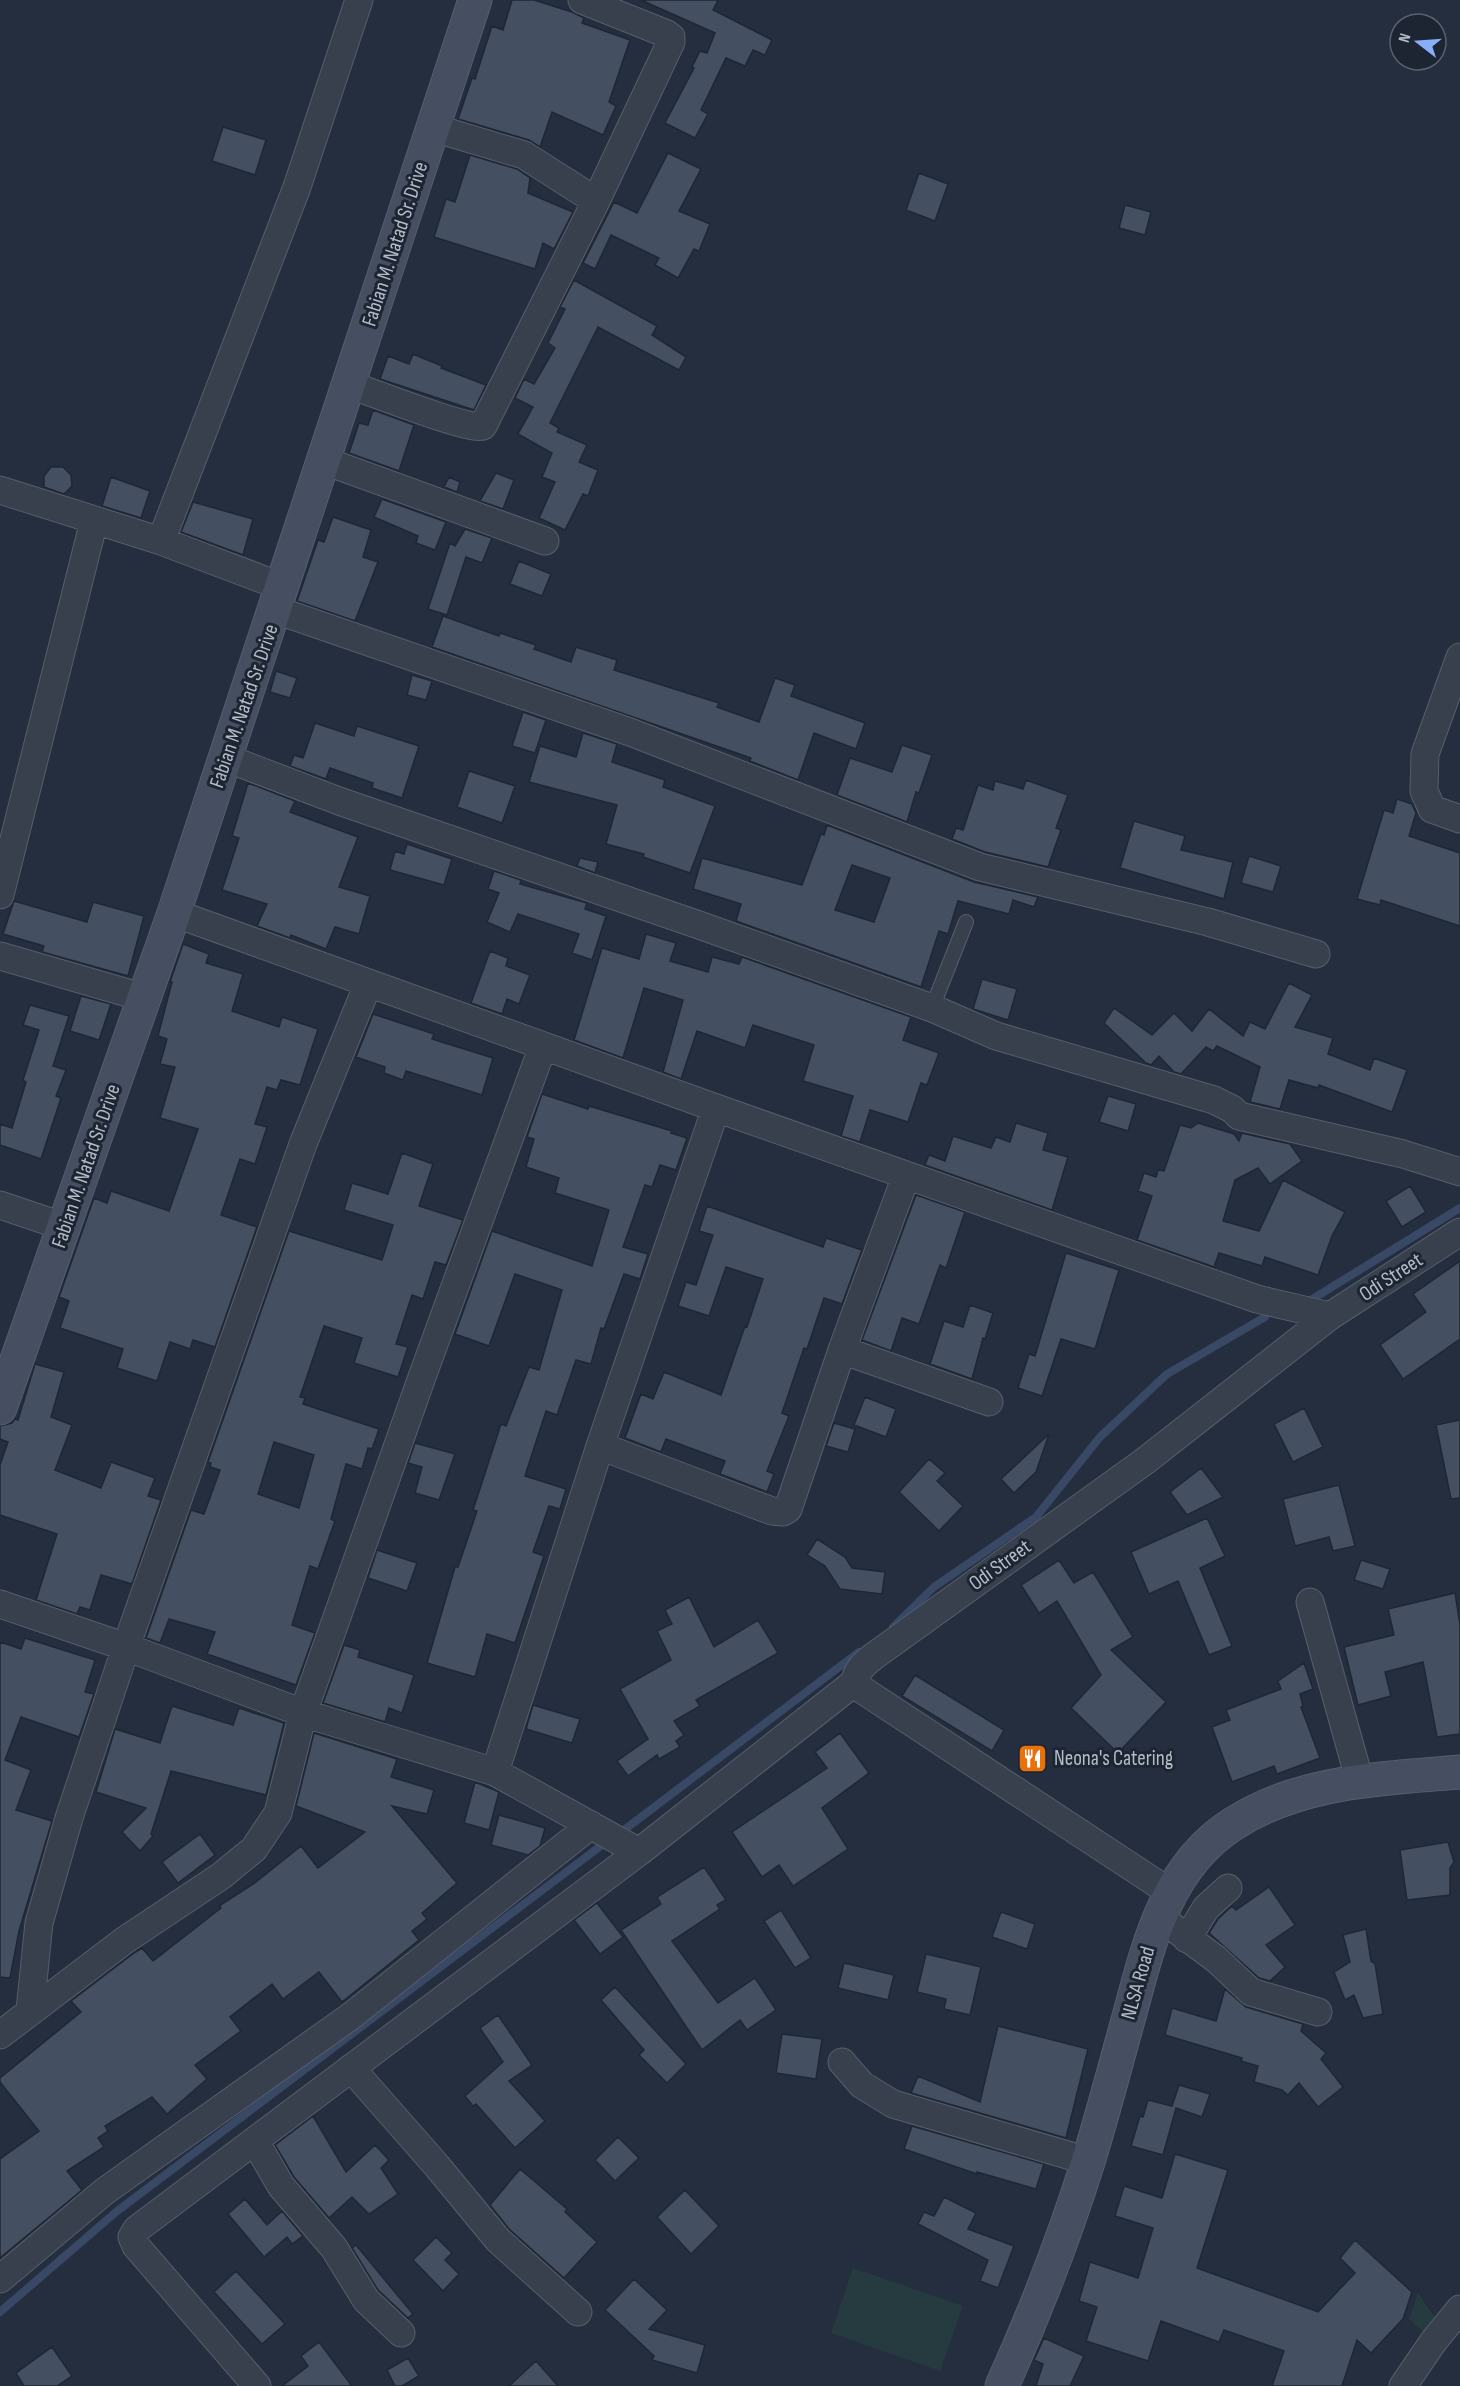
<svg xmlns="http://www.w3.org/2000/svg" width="1460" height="2386" font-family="'Sofia Sans Condensed',sans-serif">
<rect width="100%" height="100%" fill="#242e3e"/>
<path fill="#263b3f" d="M853,2268L963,2306L940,2371L831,2333Z
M1418,2293L1436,2319L1425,2334L1409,2319Z"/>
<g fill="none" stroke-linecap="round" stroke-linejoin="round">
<path stroke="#384865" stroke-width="8" d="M1306,1303L1460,1208
M893,1627L934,1587L1036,1517L1100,1437L1167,1374L1265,1317
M624,1830L859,1652
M0,2312L116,2212L602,1845"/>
</g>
<path fill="#454f62" stroke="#1f2735" stroke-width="1.5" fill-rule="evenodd" d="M512,0H534L572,12L584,18L582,23L630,40L609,102L616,106L603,135L552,112L540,147L529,140L458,119L472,78L475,79L492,26L503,30Z
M641,0H718L713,10L772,40L765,55L753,50L745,66L726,58L701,110L708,114L695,138L665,123L694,68L692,67L700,51L707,53L715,33Z
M223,127L266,140L255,175L212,161Z
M668,153L701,169L679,211L710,224L699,251L694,249L678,278L655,265L659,258L611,235L595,269L583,263L614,202L637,213Z
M470,155L517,169L530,178L528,193L573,212L554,249L543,243L535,269L434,237L446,199L455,202Z
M919,173L948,184L935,221L906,210Z
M1125,205L1151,212L1145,235L1119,228Z
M574,280L657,326L652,335L686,357L679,370L598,327L550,423L559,428L557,432L587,445L579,462L598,470L588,496L583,494L565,530L539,518L555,482L542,477L552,453L518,434L533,407L515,398L524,379L534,384L555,348L548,343L565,309L560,307Z
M413,354L442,366L441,368L486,385L474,410L380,379L388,356L409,364Z
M373,410L414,425L399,471L349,453L359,423L368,425Z
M51,467H63L71,475L72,486L64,494L44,487V476Z
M496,473L514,480L503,509L480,501Z
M111,477L150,491L141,518L102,506Z
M449,477L460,482L457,492L444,487Z
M382,499L446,522L435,550L416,543L418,536L374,517Z
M193,502L253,519L243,555L181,532Z
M333,517L371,530L363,557L378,562L355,621L297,601L318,540L324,542Z
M465,529L492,538L482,563L466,557L447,615L428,609L450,543L455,546Z
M519,561L551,574L542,596L510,584Z
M443,616L499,636L500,633L536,645L534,649L571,662L576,647L617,660L614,670L719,703L717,707L759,722L775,678L795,685L791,696L865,723L856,749L814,733L798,780L750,761L751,758L432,647Z
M276,671L297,678L290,698L270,692Z
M412,675L432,681L426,700L407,695Z
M523,712L546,720L535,753L512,746Z
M315,723L354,736L357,726L419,746L402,798L372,788L373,783L330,768L326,779L290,766L294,755L303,758Z
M583,733L617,744L612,762L665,780L663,787L715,806L690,873L643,857L644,854L606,844L617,805L529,782L540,746L576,757Z
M902,745L932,755L919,793L916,792L907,822L837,795L850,758L892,772Z
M469,771L515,786L502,823L457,807Z
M1026,780L1068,795L1056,828L1061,830L1048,867L985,852L952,839L956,828L963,830L978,785L993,790L995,781L1023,789Z
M248,783L295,801L290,812L358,837L339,887L370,896L359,934L335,927L326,949L291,935L290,938L257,926L267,904L222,890L239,838L232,836Z
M1397,799L1412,804L1416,813L1409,836L1460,853V926L1381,900L1380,905L1357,899L1384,810L1393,813Z
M1134,821L1185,836L1181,850L1233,862L1224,899L1120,868Z
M827,825L974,882L1038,897L1034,907L1013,900L1009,914L958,901L948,934L939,931L921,987L736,921L741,904L693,889L702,858L802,885L821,834L824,835ZM852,865L890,878L874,922L835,910Z
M407,844L452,859L444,885L390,870L395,851L404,854Z
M1249,856L1281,866L1273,892L1241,883Z
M580,858L598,862L595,873L577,866Z
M494,871L521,880L520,884L587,903L585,909L606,916L592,960L572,953L579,934L518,914L510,932L487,922L499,893L488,889Z
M14,901L87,922L93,902L144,916L128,976L42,952L44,946L3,934Z
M646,934L676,943L670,961L708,972L712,957L739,964L742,957L911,1017L903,1040L939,1053L927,1085L921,1083L908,1122L870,1110L860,1142L841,1136L853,1096L803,1081L814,1045L753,1025L745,1048L697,1031L681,1079L663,1072L683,1000L644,988L623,1058L574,1040L602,948L639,959Z
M183,944L209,954L206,963L243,974L232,1011L279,1027L282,1017L318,1029L300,1085L281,1080L277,1090L267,1087L255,1124L267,1127L255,1164L240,1159L221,1215L257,1227L215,1347L193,1340L190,1349L170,1342L157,1381L117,1368L123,1349L60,1328L69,1301L59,1297L94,1198L107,1203L111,1191L169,1211L198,1129L160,1118L175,1067L160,1064L167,1039L158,1036L172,982H170Z
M490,951L508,958L506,966L530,975L519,1004L507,999L502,1014L471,1003Z
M982,979L1017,989L1008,1020L973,1009Z
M1289,983L1312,995L1295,1027L1333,1038L1328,1054L1370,1070L1374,1058L1407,1070L1392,1112L1319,1085L1318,1088L1289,1080L1280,1109L1250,1102L1260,1067L1217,1046L1213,1051L1206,1047L1181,1074L1174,1072L1159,1056L1151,1065L1146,1063L1104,1023L1114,1008L1152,1035L1174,1013L1192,1031L1209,1009L1243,1036L1250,1022L1265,1029Z
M81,996L111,1004L99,1040L70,1031Z
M30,1005L69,1016L53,1066L66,1070L56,1096L61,1098L41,1159L0,1145V1124L12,1128L26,1082L23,1080L39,1030L23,1025Z
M373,1014L434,1034L432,1039L493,1058L482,1095L406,1071L403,1080L384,1073L385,1067L356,1057Z
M542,1094L588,1109L589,1106L672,1131L671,1133L687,1138L676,1170L660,1165L652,1187L645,1185L623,1247L648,1254L640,1279L624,1274L604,1329L601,1328L591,1364L576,1360L557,1415L546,1411L525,1476L566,1489L560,1509L549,1506L533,1552L544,1556L515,1643L487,1634L475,1677L427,1663L455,1567H458L477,1511L473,1510L501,1424L506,1426L529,1367L539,1370L562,1290L515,1274L489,1346L455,1334L492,1231L592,1266L609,1210L555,1193L559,1178L526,1167L534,1139L527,1137Z
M1108,1096L1136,1104L1128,1131L1099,1122Z
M1016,1123L1048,1133L1043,1150L1068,1157L1052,1210L925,1165L929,1155L945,1161L953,1136L991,1148L996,1137L1010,1142Z
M1198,1123L1234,1134L1239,1141L1242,1133L1290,1144L1302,1161L1270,1184L1258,1168L1235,1180L1223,1221L1259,1231L1283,1180L1345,1212L1332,1236L1318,1275L1265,1257L1262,1266L1219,1253L1214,1267L1137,1240L1152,1196L1138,1191L1144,1173L1156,1177L1158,1170L1164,1171L1180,1125L1191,1128Z
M402,1153L433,1164L419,1206L463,1220L446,1265L435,1262L423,1299L412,1295L396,1344L408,1347L398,1377L354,1363L362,1338L324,1326L300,1397L305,1398L303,1404L379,1429L372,1449L368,1448L362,1469L346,1464L331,1519L335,1521L318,1569L310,1566L292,1625L315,1633L296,1685L207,1654L215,1632L169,1619L160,1643L146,1638L191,1510L204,1514L220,1470L210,1467L211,1463L208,1462L289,1231L382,1260L393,1225L344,1210L352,1183L388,1194ZM274,1442L314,1455L299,1508L258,1494Z
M1410,1186L1426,1212L1402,1227L1386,1201Z
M916,1195L965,1212L946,1268L940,1265L919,1324L902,1318L891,1351L862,1340Z
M707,1206L823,1247L826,1238L862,1250L842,1304L824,1298L807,1349L804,1348L782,1413L789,1416L767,1471L774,1474L767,1492L720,1474L725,1461L666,1439L661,1452L625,1438L641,1394L653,1399L664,1372L721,1395L745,1326L747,1327L763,1279L726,1267L709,1316L678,1306L686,1282L696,1285L713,1235L699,1231Z
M1066,1253L1119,1270L1095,1349L1061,1339L1042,1396L1018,1388L1029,1354L1035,1356Z
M1460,1261V1339L1403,1379L1380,1345L1426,1312L1413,1294Z
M970,1305L993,1313L985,1339L983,1338L972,1379L930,1364L944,1321L963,1327Z
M35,1364L64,1372L51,1417L72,1425L55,1470L101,1488L111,1462L155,1478L148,1496L161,1500L132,1584L101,1575L90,1610L80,1607L77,1614L36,1600L57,1534L0,1515V1465L8,1442L0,1439V1426L12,1423L15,1419L18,1420Z
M865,1397L896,1409L886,1437L854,1425Z
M1304,1408L1323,1447L1293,1462L1274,1424Z
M1460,1420V1498L1451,1499L1436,1425Z
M834,1423L855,1429L848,1452L826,1446Z
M1049,1434L1036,1472L1014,1493L1001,1479Z
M415,1443L455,1454L439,1500L415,1493L422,1467L408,1463Z
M929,1459L945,1473L937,1481L963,1506L939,1531L899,1492Z
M1201,1468L1223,1497L1187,1515L1170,1492Z
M1339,1485L1355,1546L1333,1551L1329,1537L1295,1546L1283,1499Z
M1207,1518L1225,1556L1200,1568L1232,1646L1209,1655L1178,1581L1149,1594L1131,1552Z
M817,1539L845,1557L852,1568L885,1572L882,1594L840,1589L825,1566L807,1555Z
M377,1550L417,1563L407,1591L368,1578Z
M1059,1560L1074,1583L1093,1572L1133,1637L1111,1650L1166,1702L1118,1753L1071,1708L1101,1675L1057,1601L1039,1613L1021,1585Z
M1361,1560L1390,1569L1383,1589L1354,1580Z
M1455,1593L1460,1625V1734L1437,1737L1423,1662L1385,1672L1391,1696L1358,1705L1344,1647L1394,1635L1388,1609Z
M689,1597L714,1647L758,1620L778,1653L696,1700L700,1706L674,1721L684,1735L676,1741L680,1747L659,1759L657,1755L628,1776L617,1761L648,1739L620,1689L671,1660L657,1631L672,1624L665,1610Z
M25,1638L95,1660L85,1692L94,1694L79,1737L21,1717L5,1760L31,1770L16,1810L52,1821L19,1931L10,1978L0,1977V1642L21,1649Z
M344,1645L360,1650L358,1657L414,1675L402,1713L389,1708L385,1722L323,1703Z
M1304,1663L1313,1689L1300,1694L1303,1706L1301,1707L1320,1758L1277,1774L1274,1766L1232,1782L1212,1727L1230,1720L1226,1710L1281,1689L1278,1681Z
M915,1675L1004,1730L992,1751L902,1696Z
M533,1705L580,1719L572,1743L526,1729Z
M172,1706L233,1725L239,1708L284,1723L266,1795L171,1771L151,1834L153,1836L140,1851L122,1832L146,1808L96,1792L115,1729L160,1743Z
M314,1733L397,1759L391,1777L434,1790L427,1814L392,1806L457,1883L422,1913L427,1919L412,1931L419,1940L342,2002L319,1972L283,1999L272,1984L230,2017L241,2031L195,2065L207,2079L167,2114L152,2097L105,2126L108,2131L98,2138L104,2147L67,2171L82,2190L0,2258V2159L39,2131L0,2082V2078L81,2012L71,2001L134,1953L142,1948L153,1961L221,1908L219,1906L256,1882L301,1846L318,1868L365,1832L296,1806Z
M840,1733L869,1773L822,1808L848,1849L793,1886L779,1865L762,1877L732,1832L827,1768L815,1752Z
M475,1782L499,1792L489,1830L464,1823Z
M499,1815L545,1828L540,1846L528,1855L491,1845Z
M200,1834L215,1855L178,1883L162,1862Z
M1448,1842L1454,1862L1450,1868V1895L1407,1900L1400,1850Z
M704,1867L726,1900L717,1905L720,1909L672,1941L718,2003L755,1978L776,2010L747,2030L740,2020L702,2050L621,1930L661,1904L657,1897Z
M1269,1887L1295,1925L1266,1945L1285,1967L1270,1981L1259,1978L1209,1933L1218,1919L1232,1906L1236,1910Z
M597,1903L623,1937L600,1954L574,1920Z
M781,1910L811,1958L795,1968L764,1921Z
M1001,1912L1035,1924L1027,1949L992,1937Z
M1366,1929L1371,1961L1375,1964L1383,2014L1363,2018L1354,1995L1345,2000L1334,1972L1350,1962L1343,1935Z
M926,1954L981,1967L970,2015L944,2009L946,1999L917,1992Z
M844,1963L894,1975L888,2000L838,1988Z
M615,1987L686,2064L667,2083L639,2055L644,2050L601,2000Z
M1225,1989L1246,2007L1303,2024L1301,2031L1326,2053L1321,2059L1343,2087L1318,2107L1299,2083L1288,2095L1282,2090L1254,2082L1258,2066L1241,2061L1242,2058L1165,2035L1172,2008L1216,2021Z
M498,2015L532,2065L509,2081L545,2121L515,2148L476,2104L473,2106L465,2096L503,2062L480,2028Z
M998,2026L1088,2049L1066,2138L911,2093L918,2076L980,2102Z
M782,2034L822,2039L816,2079L776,2073Z
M1179,2085L1210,2094L1202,2117L1176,2108L1163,2155L1131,2146L1140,2116L1143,2117L1148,2100L1172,2106Z
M313,2116L346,2172L375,2145L389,2160L381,2168L398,2194L369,2214L352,2197L329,2218L294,2177L275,2145Z
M912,2126L1044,2164L1036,2189L977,2172V2174L904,2149Z
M618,2137L639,2158L615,2181L595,2160Z
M1175,2154L1228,2170L1197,2268L1318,2312L1355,2273L1340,2258L1355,2240L1412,2292L1403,2319L1371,2353L1357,2340L1342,2386H1272L1284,2351L1224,2330L1219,2342L1161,2321L1148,2361L1086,2341L1097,2307L1079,2301L1090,2262L1138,2278L1153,2228L1115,2216L1124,2186L1162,2198Z
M520,2169L567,2209L565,2212L597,2242L564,2278L509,2229L490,2205Z
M685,2190L719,2226L691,2254L657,2217Z
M944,2197L976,2213L968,2229L1014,2246L998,2288L980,2281L988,2260L918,2224L924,2212L934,2216Z
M245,2199L267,2225L282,2211L303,2236L292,2244L287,2237L264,2257L228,2214Z
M436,2237L452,2253L445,2260L459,2274L443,2291L413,2260Z
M356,2245L413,2314L408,2318L378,2290L352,2248Z
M236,2271L285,2324L262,2344L214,2292Z
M634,2279L667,2310L649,2329L705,2345L697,2373L652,2360L654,2356L605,2310Z
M1044,2338L1084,2356L1070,2386H1036L1043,2364L1034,2360Z
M319,2342L352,2386H282L308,2366L301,2356Z
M52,2347L72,2376L57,2386H24L16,2373Z
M408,2358L419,2376L402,2386H395L387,2370Z
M536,2361L558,2386H509Z"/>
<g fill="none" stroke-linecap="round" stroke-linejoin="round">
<defs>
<path id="lane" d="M932,1008L966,922"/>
<path id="street" d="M434,128L524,155L596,201
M350,385C369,391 472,432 483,426L596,201L671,42V37L667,34L582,0
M325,461L545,541
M0,490L161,541L283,587
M161,541L297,187L359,0
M276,610L630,732L980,867L1208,922L1316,954
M1460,657L1425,754L1424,791L1432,809L1460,819
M226,758L339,801L699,925L932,1008L996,1036L1214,1100L1232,1109L1239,1116L1403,1154L1460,1172
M0,895L94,521
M174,913L716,1108L1257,1299L1330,1316
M0,956L145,998
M0,1205L65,1227
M842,1350L989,1402
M600,1446L772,1511L783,1512L788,1509L842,1350L906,1176
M1310,1602L1360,1782
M0,1604L126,1647L303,1713L495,1772L639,1852
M495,1772L600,1446L716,1108
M1171,1893L861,1689L855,1682C856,1670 865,1663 874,1656L1145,1461L1330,1316L1460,1232
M1159,1917L1216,1959L1251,1992L1318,2012
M1187,1939L1206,1908L1228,1888
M30,2010L39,1923L69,1818L126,1647L303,1144L368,984
M0,2035L125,1940L221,1876L254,1849L278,1813L303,1713L422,1377L543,1046
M842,2062L862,2085L893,2104L1088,2161
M351,2068L437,2166L498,2240L578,2312
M255,2141L281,2186L334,2248L366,2300L401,2333
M0,2279L105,2191L351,2016L591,1825
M257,2386L136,2246L132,2237L137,2229L639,1852L855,1682
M1403,2386L1433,2342L1460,2309"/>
<path id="secondary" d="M0,1408L174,913L475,0
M1002,2386C1035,2313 1064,2238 1088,2162C1103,2113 1116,2063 1130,2013C1149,1942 1167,1866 1233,1824C1301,1780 1382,1779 1460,1772"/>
</defs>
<use href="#lane" stroke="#565e6c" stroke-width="16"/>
<use href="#street" stroke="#565e6c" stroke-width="29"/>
<use href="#secondary" stroke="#565e6c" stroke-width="35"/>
<use href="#lane" stroke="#38404e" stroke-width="14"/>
<use href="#street" stroke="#38404e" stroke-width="27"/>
<use href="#secondary" stroke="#464f61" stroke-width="33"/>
</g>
<defs>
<symbol id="restaurant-square" viewBox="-11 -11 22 22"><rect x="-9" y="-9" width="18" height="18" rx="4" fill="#e8710a" stroke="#1d2533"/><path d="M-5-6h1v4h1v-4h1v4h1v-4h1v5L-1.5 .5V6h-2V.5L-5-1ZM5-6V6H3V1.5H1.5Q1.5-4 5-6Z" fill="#fff"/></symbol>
</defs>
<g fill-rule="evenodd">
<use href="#restaurant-square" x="1016" y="1742" width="33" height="33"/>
</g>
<g text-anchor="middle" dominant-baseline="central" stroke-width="6" stroke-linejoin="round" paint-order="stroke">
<g font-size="21" fill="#b4bbc9" stroke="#1d2533">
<text transform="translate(395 244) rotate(-72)">Fabian M. Natad Sr. Drive</text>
<text transform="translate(244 706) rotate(-71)">Fabian M. Natad Sr. Drive</text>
<text transform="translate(86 1166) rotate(-71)">Fabian M. Natad Sr. Drive</text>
<text transform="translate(1391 1277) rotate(-33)">Odi Street</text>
<text transform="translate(1000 1565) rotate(-36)">Odi Street</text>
<text transform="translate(1138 1983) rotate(-74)">NLSA Road</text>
</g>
<g font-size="21" fill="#b4bbc9" stroke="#1d2533" text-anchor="start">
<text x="1054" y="1758">Neona's Catering</text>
</g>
</g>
<g transform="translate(1418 42) rotate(287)"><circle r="28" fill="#1d2533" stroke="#59616f" stroke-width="1.5"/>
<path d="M0-4.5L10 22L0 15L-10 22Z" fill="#8aadf8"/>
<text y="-9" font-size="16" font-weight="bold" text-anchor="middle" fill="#b4bbc9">N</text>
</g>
</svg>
